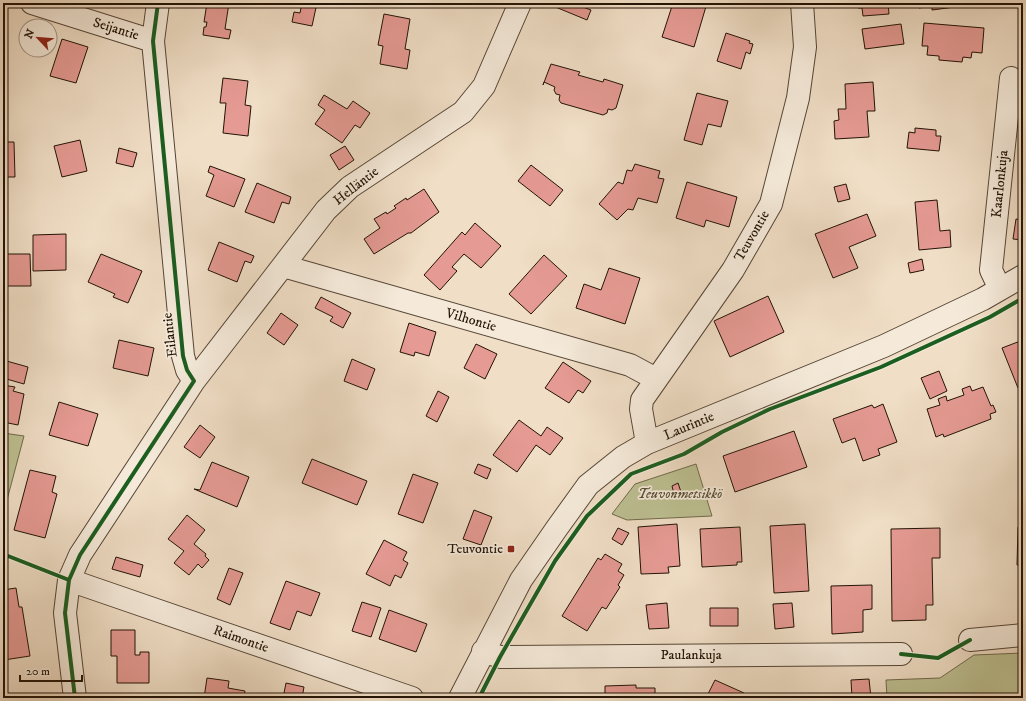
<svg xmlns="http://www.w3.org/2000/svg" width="1026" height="701" font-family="'IM FELL DW Pica',serif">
<rect width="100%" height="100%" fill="#f0dec6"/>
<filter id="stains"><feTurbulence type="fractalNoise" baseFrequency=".005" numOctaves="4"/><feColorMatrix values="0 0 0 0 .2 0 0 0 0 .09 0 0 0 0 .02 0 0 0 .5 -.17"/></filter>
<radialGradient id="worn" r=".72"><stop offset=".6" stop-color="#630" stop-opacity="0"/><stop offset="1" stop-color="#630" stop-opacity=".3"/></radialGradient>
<path fill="#bdc092" stroke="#706a4c" d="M3,433L24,436L3,515Z
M696,464L712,516L627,520L612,514L635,484Z
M1023,653V698H887L886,680L940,678L974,655Z"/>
<path fill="#e59a93" stroke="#221306" d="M207,3H229L225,29L231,30L229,39L203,35L204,27H206L207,22H204Z
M302,3H317L312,26L292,22L294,12L300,13Z
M554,3H584L583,7L591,10L587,20L553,6Z
M673,3H707L694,47L662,37Z
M857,3H888L889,14L863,16L862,8H858Z
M918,3H955V7L932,10V6L919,8Z
M384,14L410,19L405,49L410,50L407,69L380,64L383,46L378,45Z
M924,23L984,28L982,53L972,52L971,58L963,57L962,62L939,60V56L927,55L928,46H922Z
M901,24L904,44L865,49L862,29Z
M726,33L750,41L749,43L753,44L750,54L746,52L741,69L717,61Z
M62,39L88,47L76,83L50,76Z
M551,64L580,72L578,75L603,82L604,79L623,85L616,108L612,110L608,109L607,113L603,115L561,103L559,100L560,95L556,94L554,90L555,87L544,82L543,85Z
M223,78L248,81L245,105L251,106L248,136L223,133L226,103H220Z
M873,82L875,111H867L869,137L835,139L834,121L839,120L838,109H846L845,84Z
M697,93L728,101L721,127L708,124L702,145L684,140Z
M324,95L347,109L353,101L370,113L360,128L355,125L342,143L315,124L325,110L318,105Z
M915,128L936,130V136H941L939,151L907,148L909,132L915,133Z
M80,140L87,171L62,177L54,146Z
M3,142H14L15,177H3Z
M345,146L354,160L339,170L330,155Z
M119,148L137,153L133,167L116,163Z
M635,164L660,171L658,178L664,179L657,203L638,198L633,210L628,209L617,220L599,204L618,182L623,184L627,170L632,171Z
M531,165L563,190L550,206L518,181Z
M210,166L245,179L234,207L206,196L214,175L208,172Z
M687,182L737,197L729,227L706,220L704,227L676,218Z
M257,183L291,197L289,204L282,202L274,223L245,212Z
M846,184L850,199L838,202L834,187Z
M424,189L439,212L411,233H408L374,254L364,239L380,228L374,219L386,212L387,214L396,208L394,206L406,198L407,200Z
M937,200L940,231L950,230L951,247L919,250L915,202Z
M867,214L876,236L849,247L858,268L833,278L815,234Z
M1016,219L1023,220V240L1013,239Z
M475,223L501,246L481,268L464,254L452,267L457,271L440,290L424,275L462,232L465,235Z
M66,234V270L33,271V235Z
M219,242L254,256L251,263L245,261L237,282L208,270Z
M3,254H30L31,286H3Z
M101,254L142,271L128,303L113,297L115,294L88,282Z
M544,255L567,276L531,314L509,294Z
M922,259L924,270L910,273L908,263Z
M609,268L640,278L625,324L576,308L584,284L601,290Z
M768,296L784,332L730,357L714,321Z
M321,297L351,313L343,328L330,321L333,317L315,308Z
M281,313L298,325L284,345L267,333Z
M409,323L436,332L429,356L415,352L414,356L400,352Z
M119,340L154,348L148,376L113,368Z
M1023,340V386L1018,388L1002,348Z
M476,344L497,354L485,379L464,368Z
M352,359L375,369L367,390L344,381Z
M3,360L28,367L24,384L3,378Z
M563,362L591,381L583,393L578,390L569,403L545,388Z
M939,371L947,391L930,399L921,378Z
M3,385L15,387L13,391L24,394L18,425L3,422Z
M970,386L972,391L983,387L991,406L993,405L996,412L990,414L991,419L944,437L943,434L936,437L927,409L940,405L938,399L946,396L947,401L964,395L962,389Z
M438,391L449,397L437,422L426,416Z
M59,402L98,414L88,446L49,435Z
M883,404L897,442L878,449L880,455L863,461L855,438L842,443L833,419L872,405L874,408Z
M519,420L541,436L547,427L563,438L550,455L536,445L517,472L493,455Z
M200,425L215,437L200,458L184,447Z
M794,431L807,467L735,492L723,456Z
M312,459L367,481L357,505L302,483Z
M212,462L249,477L237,507L194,489L200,490Z
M478,464L491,469L487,479L474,473Z
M30,470L56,476L52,492L57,494L45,538L14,530Z
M413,474L438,483L423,523L398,514Z
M678,483L681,492L674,494L672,486Z
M474,510L492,517L481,545L463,539Z
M187,515L205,530L194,544L206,554L205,556L209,560L202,568L198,564L189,575L174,563L184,551L168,539Z
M677,524L680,566L668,567L669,573L641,574L638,527Z
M805,524L809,591L774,593L770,526Z
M740,527L742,562H737V565L702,567L700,529Z
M1018,527H1023V565H1017Z
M618,528L629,533L622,545L612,539Z
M940,528V558H932L933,605H926V620L892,621L891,529Z
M384,540L407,552L403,560L408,563L401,578L395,575L390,586L366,574Z
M605,554L622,564L618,571L624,575L618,585L620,587L606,609L602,607L587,631L562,616L598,558L601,560Z
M116,557L143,565L140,577L112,569Z
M229,568L243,573L230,605L217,599Z
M286,581L320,593L311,616L297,611L290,630L270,623Z
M872,585V609L863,610V632L832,634L831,586Z
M16,588L19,607H22L30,656L4,660L3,590Z
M362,602L381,608L371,637L352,631Z
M667,603L669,628L649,629L646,605Z
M792,603L794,627L775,629L773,604Z
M710,608H738V626H710Z
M389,610L427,624L416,652L379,639Z
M111,630H135V655H140V652H149V683H117V656H111Z
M207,678L229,681L228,688L245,691L244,698H204Z
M869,679L871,698H852L851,680Z
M715,680L744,693L741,698H706Z
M286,683L304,687L302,698H283Z
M636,685V688H655V698H605V686Z"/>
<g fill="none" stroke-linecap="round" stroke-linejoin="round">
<defs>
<path id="minor" d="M32,3L153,41
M283,266L630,365L656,379
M1000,289L991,270L1011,78
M194,381L326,210L350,187L463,112L484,86L520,3
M647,443L641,409L642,400L733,270L771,204L798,98L805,47L802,3
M69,580L412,698
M970,640L1023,635
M483,651L500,657L901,654
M75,698L65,613L69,580L80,555L194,381L187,370L183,356L153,41L158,3
M460,698L521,580L557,528L588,485L623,457L647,443L884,346L983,299L1023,276"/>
</defs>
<use href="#minor" stroke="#564636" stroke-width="24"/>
<use href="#minor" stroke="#f5eada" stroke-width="22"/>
<defs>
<path id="cycleway" d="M3,554L69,580
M901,654L938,658L970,640
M75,698L65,613L69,580L80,555L194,381L187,370L183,356L153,41L158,3
M479,698L500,657L555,561L587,516L631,474L684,454L722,432L770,409L881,367L990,317L1023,298"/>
</defs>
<use href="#cycleway" stroke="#f5eada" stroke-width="6"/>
<use href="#cycleway" stroke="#1b5e20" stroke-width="4"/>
</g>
<rect fill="#8f2418" stroke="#f5eada" stroke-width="1.5" x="507" y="545" width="8" height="8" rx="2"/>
<g text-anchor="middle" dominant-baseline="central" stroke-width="3.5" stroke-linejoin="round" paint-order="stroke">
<g font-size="14" fill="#221306" stroke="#f5eada">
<text transform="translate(116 29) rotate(17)">Seijantie</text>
<text transform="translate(1000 184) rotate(-84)">Kaarlonkuja</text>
<text transform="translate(356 186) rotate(-38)">Helläntie</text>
<text transform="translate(752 236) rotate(-60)">Teuvontie</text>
<text transform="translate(471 320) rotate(16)">Vilhontie</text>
<text transform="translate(170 335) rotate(-97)">Eilantie</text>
<text transform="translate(689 426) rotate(-23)">Laurintie</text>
<text transform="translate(241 639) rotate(19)">Raimontie</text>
<text x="691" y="655">Paulankuja</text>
</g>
<g font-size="14" font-style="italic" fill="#585037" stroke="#f5eada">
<text x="680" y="494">Teuvonmetsikkö</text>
</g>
<g font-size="14" fill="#221306" stroke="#f5eada" text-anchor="end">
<text x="503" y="549">Teuvontie</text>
</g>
</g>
<rect width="1026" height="701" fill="none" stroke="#f0dec6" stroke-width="16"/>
<rect x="4" y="4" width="1018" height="693" fill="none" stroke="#221306" stroke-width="2"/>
<rect x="8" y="8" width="1010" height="685" fill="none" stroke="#221306"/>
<g transform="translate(38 38) rotate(296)"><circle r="19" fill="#f5eada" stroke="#a19485"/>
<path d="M0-3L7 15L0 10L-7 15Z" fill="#8f2418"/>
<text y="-6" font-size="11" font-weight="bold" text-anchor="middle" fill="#221306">N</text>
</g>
<path d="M20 675v6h62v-6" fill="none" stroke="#221306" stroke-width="2"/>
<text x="26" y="675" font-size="12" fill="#221306" stroke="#f5eada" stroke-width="3" paint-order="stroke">20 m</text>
<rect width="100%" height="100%" filter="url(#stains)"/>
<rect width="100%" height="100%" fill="url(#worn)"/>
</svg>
